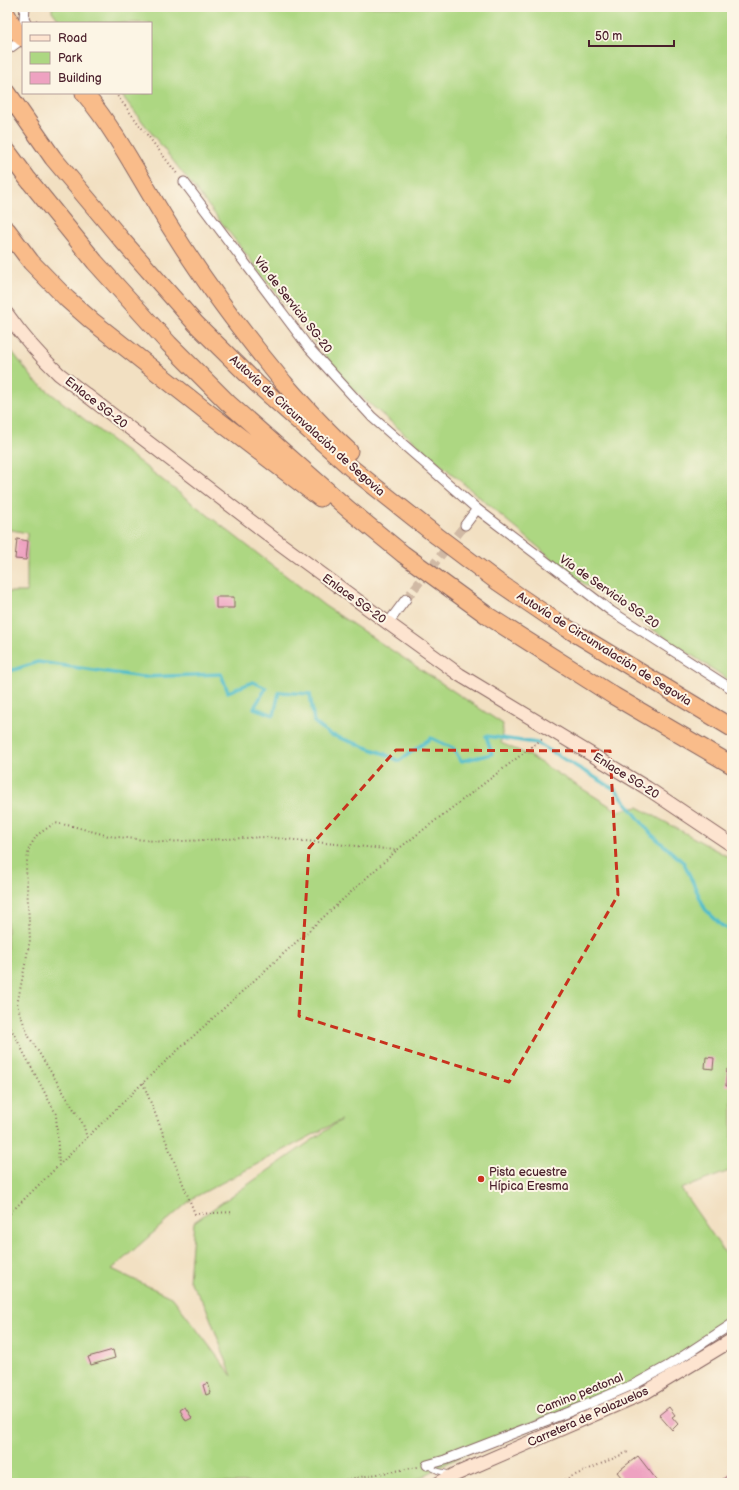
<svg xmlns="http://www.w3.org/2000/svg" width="739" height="1490" font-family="'Balsamiq Sans',sans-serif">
<rect width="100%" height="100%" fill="#fcf5e5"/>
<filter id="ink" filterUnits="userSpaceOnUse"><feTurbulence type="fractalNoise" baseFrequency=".025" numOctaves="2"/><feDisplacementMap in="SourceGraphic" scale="8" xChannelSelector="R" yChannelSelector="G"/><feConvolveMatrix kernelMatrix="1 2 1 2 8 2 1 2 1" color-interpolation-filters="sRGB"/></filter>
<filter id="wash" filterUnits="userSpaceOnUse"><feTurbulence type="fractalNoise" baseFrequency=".012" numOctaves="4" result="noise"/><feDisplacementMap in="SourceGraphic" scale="16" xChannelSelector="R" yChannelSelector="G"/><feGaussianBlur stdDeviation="0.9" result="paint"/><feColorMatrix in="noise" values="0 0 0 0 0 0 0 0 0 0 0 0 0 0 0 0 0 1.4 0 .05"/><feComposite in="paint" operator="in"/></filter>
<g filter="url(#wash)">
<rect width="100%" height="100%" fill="#f2e0c2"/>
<path fill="#add782" stroke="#7c7b56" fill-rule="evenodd" d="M52,7H732V682L571,575L351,388L120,93H151V23H61L52,11Z
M7,345L35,381L325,606L503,724L501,743L528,755L618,811L638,807L732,859V1170L681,1189L732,1263V1323L637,1383L503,1434L410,1483H7V592H27V533L7,529ZM341,1120L194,1222L189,1280L206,1307L232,1376L173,1298L112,1269L193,1198Z"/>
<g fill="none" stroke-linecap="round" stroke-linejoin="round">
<path stroke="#50bdca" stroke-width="3.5" d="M7,672L38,662L142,677L221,674L228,692L253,682L266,688L254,708L274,715L279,692L310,694L314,722L329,734L385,754L399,761L431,738L453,748L461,761L492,754L486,736L537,743L616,790L651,834L684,863L705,909L721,925L732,931"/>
</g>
<g id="blocks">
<path fill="#eea2c1" d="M17,539L28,541L26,560L15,559Z
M216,597H234V608H216Z
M706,1057L714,1058L713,1069L705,1068Z
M727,1069H732V1086H726Z
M113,1350L115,1358L91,1365L88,1357Z
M208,1383L211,1393L206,1395L203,1385Z
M185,1407L192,1418L186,1421L180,1410Z
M669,1407L675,1415L672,1417L678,1424L672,1430L659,1415Z
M638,1456L659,1483H626L617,1472Z
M732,1472V1483H718Z"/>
</g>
</g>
<g filter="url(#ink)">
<use href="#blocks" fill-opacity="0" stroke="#856360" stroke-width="1"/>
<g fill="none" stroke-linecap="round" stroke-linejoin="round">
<path stroke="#d0b9a4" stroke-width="9" stroke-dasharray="9 4.5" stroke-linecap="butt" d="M406,599L465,525"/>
<defs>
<path id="lane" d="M428,1466L438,1471L451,1474"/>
<path id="street" d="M25,7L24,19L26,23
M7,50L18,42
M184,182L309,348L372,417L477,509L465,525
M477,509L611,611L732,689
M388,623L406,599
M427,1465L445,1460L584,1406L637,1383L668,1366L732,1324"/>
<path id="secondary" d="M7,314C23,337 39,355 59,374L282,545L388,623L460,675L647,788L732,845
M439,1483L454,1475L646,1392L732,1340"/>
<path id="highway" d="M7,15L15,30L23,38
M7,92L53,158L121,239L196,324L257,384L350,467L437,536L498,582L560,624L732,728
M84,93C121,137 145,189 176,236C208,287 245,336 284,383C304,406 326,430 349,451
M7,151L27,178L95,262L169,344L228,403L348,509L403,554L488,616L614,696L732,765
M7,230L31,262L67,299L92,321L206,411L320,498"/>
</defs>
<use href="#lane" stroke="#856360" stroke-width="6"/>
<use href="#street" stroke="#856360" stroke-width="11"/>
<use href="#secondary" stroke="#856360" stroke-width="15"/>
<use href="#highway" stroke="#856360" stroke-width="19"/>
<path stroke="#856360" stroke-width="2" stroke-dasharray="1 3" stroke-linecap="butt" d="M36,20L41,23
M115,93L178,175
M7,1021L56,1114L59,1165
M143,1083L195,1214L234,1212
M87,1138L83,1124L28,1035L17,1005L30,940L26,867L29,848L37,835L55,823L72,826L109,836L163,842L265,837L396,850
M7,1216L154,1072L397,850L542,739
M326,1483L418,1467
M557,1483L628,1452"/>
<use href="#lane" stroke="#fff" stroke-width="4.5"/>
<use href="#street" stroke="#fff" stroke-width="9"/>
<use href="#secondary" stroke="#fde4d0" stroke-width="13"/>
<use href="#highway" stroke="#f9bc8a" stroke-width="17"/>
</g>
</g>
<path fill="none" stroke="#c8321e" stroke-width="3" stroke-dasharray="8 5" stroke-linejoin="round" d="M396,750L610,751L618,895L509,1082L299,1016L309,848Z"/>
<circle fill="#c8321e" stroke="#fcf5e5" stroke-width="1.5" cx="481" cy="1179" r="4"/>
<g text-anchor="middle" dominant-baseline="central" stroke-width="4" stroke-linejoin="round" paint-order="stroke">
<g font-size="12" fill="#4a1f2b" stroke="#fcf5e5">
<text transform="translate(293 305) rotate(52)">Vía de Servicio SG-20</text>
<text transform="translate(96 403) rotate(38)">Enlace SG-20</text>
<text transform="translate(307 426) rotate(42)">Autovía de Circunvalación de Segovia</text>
<text transform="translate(609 592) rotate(35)">Vía de Servicio SG-20</text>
<text transform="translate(354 599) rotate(36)">Enlace SG-20</text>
<text transform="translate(604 649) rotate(32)">Autovía de Circunvalación de Segovia</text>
<text transform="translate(626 776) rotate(32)">Enlace SG-20</text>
<text transform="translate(580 1394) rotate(-22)">Camino peatonal</text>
<text transform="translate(588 1417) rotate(-24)">Carretera de Palazuelos</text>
</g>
<g font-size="12" fill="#4a1f2b" stroke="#fcf5e5" text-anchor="start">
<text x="489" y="1172">Pista ecuestre<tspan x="489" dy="14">Hípica Eresma</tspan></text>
</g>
</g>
<rect width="739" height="1490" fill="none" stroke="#fcf5e5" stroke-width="24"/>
<rect x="22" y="22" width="130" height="72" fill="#fcf5e5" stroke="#b59f9b"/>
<rect x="30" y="35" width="20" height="6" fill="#fde4d0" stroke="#b59f9b"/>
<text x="58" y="42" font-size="12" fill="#4a1f2b">Road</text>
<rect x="30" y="52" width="20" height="12" fill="#add782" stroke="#b59f9b"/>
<text x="58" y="62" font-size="12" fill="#4a1f2b">Park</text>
<rect x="30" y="72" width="20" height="12" fill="#eea2c1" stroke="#b59f9b"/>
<text x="58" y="82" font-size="12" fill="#4a1f2b">Building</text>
<path d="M589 40v6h85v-6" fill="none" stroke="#4a1f2b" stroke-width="2"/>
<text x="595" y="40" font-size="12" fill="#4a1f2b" stroke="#fcf5e5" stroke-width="3" paint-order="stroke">50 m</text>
</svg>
